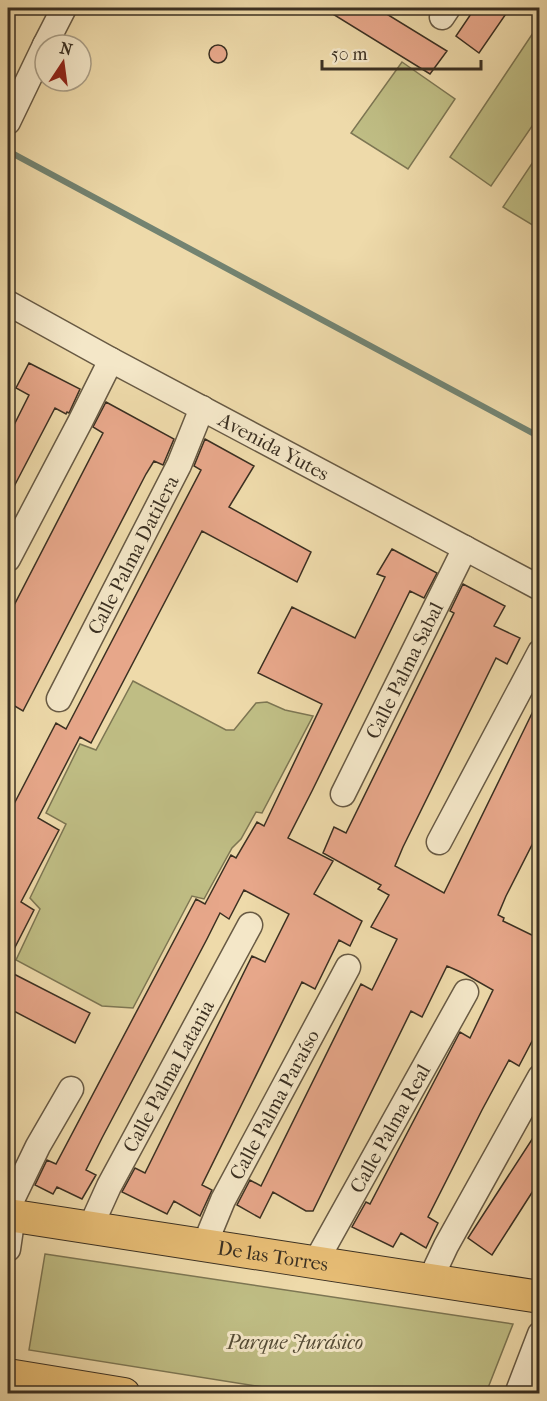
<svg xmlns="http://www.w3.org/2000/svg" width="547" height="1401" font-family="'IM FELL French Canon',serif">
<rect width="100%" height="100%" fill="#eedaaa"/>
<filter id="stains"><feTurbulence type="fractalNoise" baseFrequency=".00333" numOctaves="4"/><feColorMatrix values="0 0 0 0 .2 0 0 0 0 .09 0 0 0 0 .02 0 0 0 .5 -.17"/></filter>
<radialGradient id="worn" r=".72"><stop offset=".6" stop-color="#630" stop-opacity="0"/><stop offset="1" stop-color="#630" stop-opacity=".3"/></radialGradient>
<path fill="#bfbd84" stroke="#7d7653" stroke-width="1.5" d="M539,24V116L491,186L450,157Z
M402,62L455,99L408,169L351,133Z
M539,153V229L503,207Z
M133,681L226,730H234L256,703L267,702L285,710L313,716L262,813L256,812L241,839L232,848L204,899L192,896L133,1008L102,1006L16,960L40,909L30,898L66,824L46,813L80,744L96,750Z
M45,1254L513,1324L486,1393H301L29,1350Z"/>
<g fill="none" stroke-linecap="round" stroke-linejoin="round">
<path stroke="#738371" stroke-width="6" d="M8,151L540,437"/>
</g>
<path fill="#e7a78a" stroke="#3b3022" stroke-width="1.5" d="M323,8H377L447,51L430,74Z
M475,8H510L479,53L456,36Z
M209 54a9 9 0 1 1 18 0a9 9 0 1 1-18 0Z
M29,363L80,389L69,413L67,412L66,414L55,408L8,498V437L29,395L16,388Z
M106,402L174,439L163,465L154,461L146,474L23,711L8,702V617L103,433L93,427Z
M205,439L254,466L229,507L311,552L297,582L202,531L91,743L80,737L38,818L59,830L21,902L34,910L8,961V800L14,804L56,723L66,729L201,470L194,466Z
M392,549L437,573L424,598L410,591L312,791L288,838L333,861L314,894L362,921L350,946L339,940L315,989L302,982L202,1185L212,1190L200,1216L174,1201L167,1214L122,1192L135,1168L145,1173L252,956L265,962L289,914L244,890L229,919L220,913L207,939L102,1138L86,1170L96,1175L82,1199L57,1187L53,1194L35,1185L47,1160L56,1164L196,899L205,904L231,855L236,858L257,822L264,826L322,704L258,673L292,607L355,638L385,577L377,574Z
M463,584L505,606L494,626L520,638L507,664L496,658L403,847L395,866L444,893L540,697V829L506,896L498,915L504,918L503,921L540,939V1026L519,1066L509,1060L482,1110L428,1217L438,1223L426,1248L401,1233L393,1247L352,1227L366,1202L370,1204L460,1032L470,1038L493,990L463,973L447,966L422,1017L411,1011L313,1211H306L273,1192L260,1218L237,1205L250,1180L261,1186L361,984L372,990L397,939L371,927L389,895L378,889L381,885L323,853L334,827L346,833L454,613L450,611Z
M8,971L90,1013L75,1043L8,1008Z
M540,1127V1180L492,1255L468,1238Z"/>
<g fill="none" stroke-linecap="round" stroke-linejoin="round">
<defs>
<g id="minor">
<path d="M442,17L448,8"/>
<path d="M45,45L64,8"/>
<path d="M8,122L45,45"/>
<path id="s1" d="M8,303L111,360L540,588"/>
<path d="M8,559L80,422L111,360"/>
<path id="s2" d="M59,699L179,465L202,408"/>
<path id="s3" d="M343,794L465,548"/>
<path d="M439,842L540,652"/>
<path d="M8,1208L38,1146L71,1089"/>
<path id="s4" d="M90,1228L109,1186L250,925"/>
<path id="s5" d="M204,1246L223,1200L348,967"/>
<path d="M8,1249L13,1215"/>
<path id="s6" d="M315,1263L466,992"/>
<path d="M430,1280L446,1246L540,1077"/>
<path d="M517,1394L540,1334"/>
</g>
<g id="major">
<path id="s7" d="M8,1215L540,1297"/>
<path d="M8,1375L124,1394"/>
</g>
</defs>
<use href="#minor" stroke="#685a44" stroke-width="27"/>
<use href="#major" stroke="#3b3022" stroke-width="34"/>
<use href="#minor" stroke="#f4e7c8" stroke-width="24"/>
<use href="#major" stroke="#e7bd75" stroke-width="32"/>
</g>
<g text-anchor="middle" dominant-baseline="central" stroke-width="6" stroke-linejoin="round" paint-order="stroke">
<g font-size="20" fill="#3b3022" stroke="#f4e7c8">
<text stroke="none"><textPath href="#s1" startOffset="302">Avenida Yutes</textPath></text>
<text stroke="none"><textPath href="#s2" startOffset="162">Calle Palma Datilera</textPath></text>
<text stroke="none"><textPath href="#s3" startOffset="138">Calle Palma Sabal</textPath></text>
<text stroke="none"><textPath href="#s4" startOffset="171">Calle Palma Latania</textPath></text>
<text stroke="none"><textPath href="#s5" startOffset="158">Calle Palma Paraíso</textPath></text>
<text stroke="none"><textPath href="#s6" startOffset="154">Calle Palma Real</textPath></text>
<text stroke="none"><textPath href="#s7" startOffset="268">De las Torres</textPath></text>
</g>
<g font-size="20" font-style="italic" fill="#554c36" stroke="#f4e7c8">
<text x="295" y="1342">Parque Jurásico</text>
</g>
</g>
<rect width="547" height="1401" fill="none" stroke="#eedaaa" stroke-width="30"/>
<rect x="9" y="9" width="529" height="1383" fill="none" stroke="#3b3022" stroke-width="3"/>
<rect x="15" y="15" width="517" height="1371" fill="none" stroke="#3b3022" stroke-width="1.5"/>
<g transform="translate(63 63) rotate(13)"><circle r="28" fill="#f4e7c8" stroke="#aa9e86" stroke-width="1.5"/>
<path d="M0-4.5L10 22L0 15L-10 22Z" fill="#8f2418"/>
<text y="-9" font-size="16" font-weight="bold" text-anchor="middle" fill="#3b3022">N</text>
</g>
<path d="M322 60v9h159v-9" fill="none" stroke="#3b3022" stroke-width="3"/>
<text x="331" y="60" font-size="18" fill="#3b3022" stroke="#f4e7c8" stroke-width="4.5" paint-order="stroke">50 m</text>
<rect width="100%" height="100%" filter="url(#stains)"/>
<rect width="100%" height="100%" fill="url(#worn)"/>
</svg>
